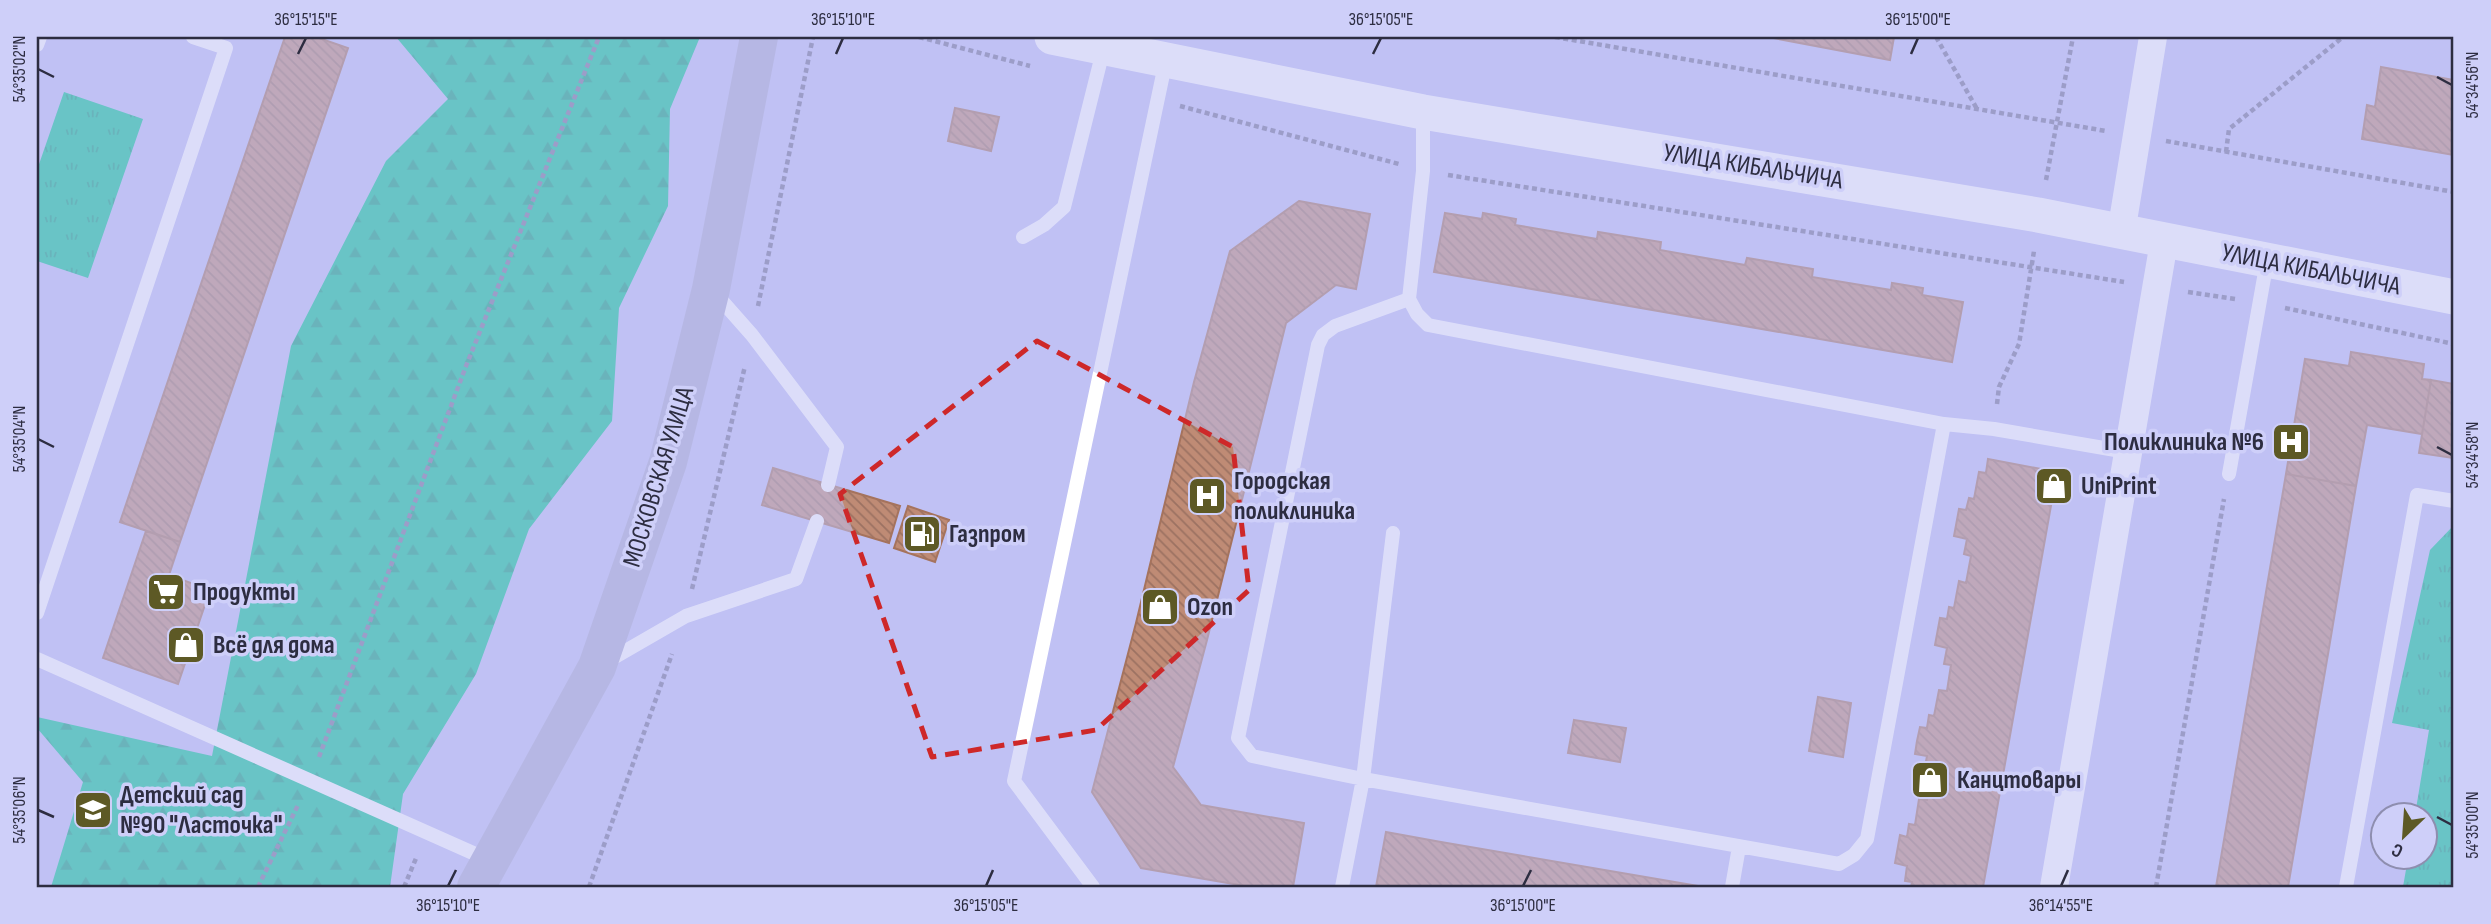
<svg xmlns="http://www.w3.org/2000/svg" width="2491" height="924" font-family="'Sofia Sans Condensed',sans-serif">
<defs>
<pattern id="forest-firs" width="22" height="20" patternUnits="userSpaceOnUse" patternTransform="scale(1.75)"><rect width="22" height="20" fill="#00c78e"/><path d="M5 1l3.5 6h-7zM16 11l3.5 6h-7z" fill="#03a276"/></pattern>
<pattern id="park-tufts" width="24" height="20" patternUnits="userSpaceOnUse" patternTransform="scale(1.75)"><rect width="24" height="20" fill="#00c78e"/><path d="M3 7l-1-3M5 7V3M7 7l1-3M15 17l-1-3M17 17v-4M19 17l1-3" fill="none" stroke="#03a276"/></pattern>
<pattern id="building-back-hatch" width="6" height="6" patternUnits="userSpaceOnUse" patternTransform="scale(1.75)"><rect width="6" height="6" fill="#bf8b75"/><path d="M-1 5l2 2M0 0l6 6M5-1l2 2" fill="none" stroke="#9c7262"/></pattern>
</defs>
<rect width="100%" height="100%" fill="#c0c1f4"/>
<path fill="url(#forest-firs)" d="M396,37H700L670,109L668,206L619,308L612,421L529,529L476,674L403,794L390,887H51L83,782L37,728V717L212,756L291,346L386,161L448,99Z"/>
<path fill="url(#park-tufts)" d="M64,92L143,119L88,278L37,261V170Z
M2454,525V887H2403L2408,858H2424V816L2415,815L2429,730L2392,723L2430,550Z"/>
<path fill="url(#building-back-hatch)" stroke="#a5735d" stroke-width="2" d="M285,37H316L348,48L180,542L120,522Z
M1768,37H1894L1890,60Z
M2381,67L2454,80V155L2362,139L2367,105L2375,107Z
M955,108L999,117L991,151L948,141Z
M1299,201L1370,214L1356,289L1336,285L1286,323L1207,640L1173,767L1201,805L1304,823L1293,887H1251L1141,868L1092,792L1136,623L1194,382L1230,251Z
M1445,213L1482,219L1483,213L1516,219L1515,225L1597,239L1598,232L1661,242L1660,250L1745,265L1747,258L1813,269L1812,277L1891,290L1892,283L1923,288L1922,295L1963,302L1952,362L1434,272Z
M2351,352L2424,364L2422,379L2431,380L2422,434L2367,425L2356,486L2286,474L2305,359L2349,366Z
M2431,380L2454,384V458L2419,453Z
M1988,459L2057,472L1983,887H1911L1912,882L1905,881L1907,866L1895,863L1900,835L1907,837L1909,824L1915,825L1919,799L1927,800L1931,774L1924,772L1927,756L1915,754L1917,741L1920,727L1927,728L1929,715L1934,716L1939,690L1947,691L1951,665L1944,664L1947,648L1935,645L1940,618L1947,619L1949,607L1954,608L1959,581L1966,583L1971,556L1964,554L1967,539L1954,536L1959,509L1966,510L1969,498L1974,499L1979,472L1986,473Z
M773,468L900,506L889,543L762,505Z
M2286,474L2356,486L2328,654L2288,887H2216Z
M908,506L949,520L935,562L894,548Z
M146,531L180,542L169,575L210,590L178,684L103,658Z
M1818,697L1851,703L1843,757L1809,751Z
M1574,720L1626,728L1620,762L1568,753Z
M1386,832L1441,842L1704,887H1376Z"/>
<g fill="none" stroke-linecap="round" stroke-linejoin="round">
<path stroke="#717193" stroke-width="4.5" stroke-dasharray="5 3.5" stroke-linecap="butt" d="M919,37L1030,66
M1555,37L2106,131
M1936,37L1977,109
M1180,106L1399,164
M2166,141L2454,192
M2226,152L2229,129L2343,37
M1448,175L2124,282
M2046,180L2073,37
M2188,292L2235,299
M758,306L813,37
M2285,308L2454,344
M1997,404L1999,387L2019,344L2034,251
M692,589L745,366
M319,757L466,366L599,37
M258,887L299,803
M404,887L417,856
M589,887L672,654
M2156,887L2224,499"/>
<path stroke="#fff" stroke-width="14" d="M37,45L40,37
M1423,114V171L1409,299L1417,314L1428,325L1944,424
M1023,237L1044,225L1064,207L1104,47
M714,292L752,335L837,447L828,485
M2229,474L2267,261
M1393,533L1363,779L1839,864L1854,855L1867,839L1944,424L1994,429L2127,452
M37,613L226,48L193,37
M37,659L491,861
M608,661L686,616L796,579L817,521
M1093,887L1014,781L1166,60
M1342,887L1363,779L1252,756L1238,738L1318,345L1323,335L1335,326L1409,299
M1732,887L1739,847
M2346,887L2417,495L2454,501"/>
<path stroke="#fff" stroke-width="28" d="M2121,233L2153,37
M2054,887L2164,242"/>
<path stroke="#fff" stroke-width="35" d="M1052,37L1423,112L2038,215L2454,297"/>
<path stroke="#acacd0" stroke-width="38" d="M476,887L597,667L668,462L711,289L759,37"/>
</g>
<path d="M0 0H2491V924H0ZM1037,341L1233,447L1249,590L1096,730L932,757L840,494Z" fill="#c0c1f4" fill-opacity=".55" fill-rule="evenodd"/>
<path fill="none" stroke="#ce2829" stroke-width="5" stroke-dasharray="14 9" stroke-linejoin="round" d="M1037,341L1233,447L1249,590L1096,730L932,757L840,494Z"/>
<path fill="none" stroke="#2d2d41" stroke-width="2.5" d="M298,54L306,38M836,54L843,38M1373,54L1381,38M1911,54L1918,38M38,69L54,77M2437,77L2452,85M38,439L54,447M2437,447L2452,455M38,810L54,817M2437,817L2452,825M448,886L456,870M986,886L993,870M1523,886L1531,870M2061,886L2068,870"/>
<defs>
<symbol id="hospital-square" viewBox="-11 -11 22 22"><rect x="-9" y="-9" width="18" height="18" rx="4" fill="#5d5925" stroke="#cecff9"/><path d="M-5-5h3v3.5h4V-5h3V5h-3V1.5h-4V5h-3Z" fill="#fff"/></symbol>
<symbol id="shop-square" viewBox="-11 -11 22 22"><rect x="-9" y="-9" width="18" height="18" rx="4" fill="#5d5925" stroke="#cecff9"/><path d="M-5-2.5h2.3a2.7 3.5 0 0 1 5.4 0H5L5.5 6h-11ZM-1.5-2.5h3a1.5 2.3 0 0 0-3 0Z" fill="#fff"/></symbol>
<symbol id="fuel-square" viewBox="-11 -11 22 22"><rect x="-9" y="-9" width="18" height="18" rx="4" fill="#5d5925" stroke="#cecff9"/><path d="M-5.5-6h7V0h2V4h1.3V-2.5L3-4.5l.8-.8L6-3V5H2.5V1h-1V6h-7ZM-4.2-4.7v3.2H.2V-4.7Z" fill="#fff"/></symbol>
<symbol id="supermarket-square" viewBox="-11 -11 22 22"><rect x="-9" y="-9" width="18" height="18" rx="4" fill="#5d5925" stroke="#cecff9"/><path d="M-6-5.5h2.5l.6 2H6L4.5 2H-2.5L-4.4-4H-6ZM-1.5 3.2a1.3 1.3 0 1 0 .1 0ZM3 3.2a1.3 1.3 0 1 0 .1 0Z" fill="#fff"/></symbol>
<symbol id="school-square" viewBox="-11 -11 22 22"><rect x="-9" y="-9" width="18" height="18" rx="4" fill="#5d5925" stroke="#cecff9"/><path d="M0-5L7-2L0 1L-7-2ZM-4 1L0 2.5L4 1V4Q0 6-4 4Z" fill="#fff"/></symbol>
</defs>
<g fill-rule="evenodd">
<use href="#hospital-square" x="2269" y="420" width="44" height="44"/>
<use href="#shop-square" x="2032" y="464" width="44" height="44"/>
<use href="#hospital-square" x="1185" y="474" width="44" height="44"/>
<use href="#fuel-square" x="900" y="512" width="44" height="44"/>
<use href="#supermarket-square" x="144" y="570" width="44" height="44"/>
<use href="#shop-square" x="1138" y="585" width="44" height="44"/>
<use href="#shop-square" x="164" y="623" width="44" height="44"/>
<use href="#shop-square" x="1908" y="758" width="44" height="44"/>
<use href="#school-square" x="71" y="788" width="44" height="44"/>
</g>
<g text-anchor="middle" dominant-baseline="central" stroke-width="7" stroke-linejoin="round" paint-order="stroke">
<g font-size="26" fill="#2d2d41" stroke="#cecff9">
<text transform="translate(1753 167) rotate(9)">УЛИЦА КИБАЛЬЧИЧА</text>
<text transform="translate(2311 270) rotate(11)">УЛИЦА КИБАЛЬЧИЧА</text>
<text transform="translate(659 477) rotate(-73)">МОСКОВСКАЯ УЛИЦА</text>
</g>
<g font-size="26" font-weight="bold" fill="#2d2d41" stroke="#cecff9" text-anchor="start">
<text x="2264" y="442" text-anchor="end">Поликлиника №6</text>
<text x="1234" y="481">Городская<tspan x="1234" dy="30">поликлиника</tspan></text>
<text x="2081" y="486">UniPrint</text>
<text x="949" y="534">Газпром</text>
<text x="193" y="592">Продукты</text>
<text x="1187" y="607">Ozon</text>
<text x="213" y="645">Всё для дома</text>
<text x="1957" y="780">Канцтовары</text>
<text x="120" y="795">Детский сад<tspan x="120" dy="30">№90 "Ласточка"</tspan></text>
</g>
</g>
<rect width="2491" height="924" fill="none" stroke="#cecff9" stroke-width="77"/>
<g transform="translate(2404 836) rotate(205)"><circle r="33" fill="#cecff9" stroke="#8e8eaf" stroke-width="2"/>
<path d="M0-5L12 26L0 18L-12 26Z" fill="#5d5925"/>
<text y="-10" font-size="19" font-weight="bold" text-anchor="middle" fill="#2d2d41">С</text>
</g>
<rect x="38" y="38" width="2414" height="848" fill="none" stroke="#2d2d41" stroke-width="2.5"/>
<g font-size="18" text-anchor="middle" fill="#2d2d41">
<text x="306" y="25">36°15'15"E</text>
<text x="843" y="25">36°15'10"E</text>
<text x="1381" y="25">36°15'05"E</text>
<text x="1918" y="25">36°15'00"E</text>
<text transform="translate(19 69) rotate(-90)" y="6">54°35'02"N</text>
<text transform="translate(2472 85) rotate(-90)" y="6">54°34'56"N</text>
<text transform="translate(19 439) rotate(-90)" y="6">54°35'04"N</text>
<text transform="translate(2472 455) rotate(-90)" y="6">54°34'58"N</text>
<text transform="translate(19 810) rotate(-90)" y="6">54°35'06"N</text>
<text transform="translate(2472 825) rotate(-90)" y="6">54°35'00"N</text>
<text x="448" y="911">36°15'10"E</text>
<text x="986" y="911">36°15'05"E</text>
<text x="1523" y="911">36°15'00"E</text>
<text x="2061" y="911">36°14'55"E</text>
</g>
</svg>
